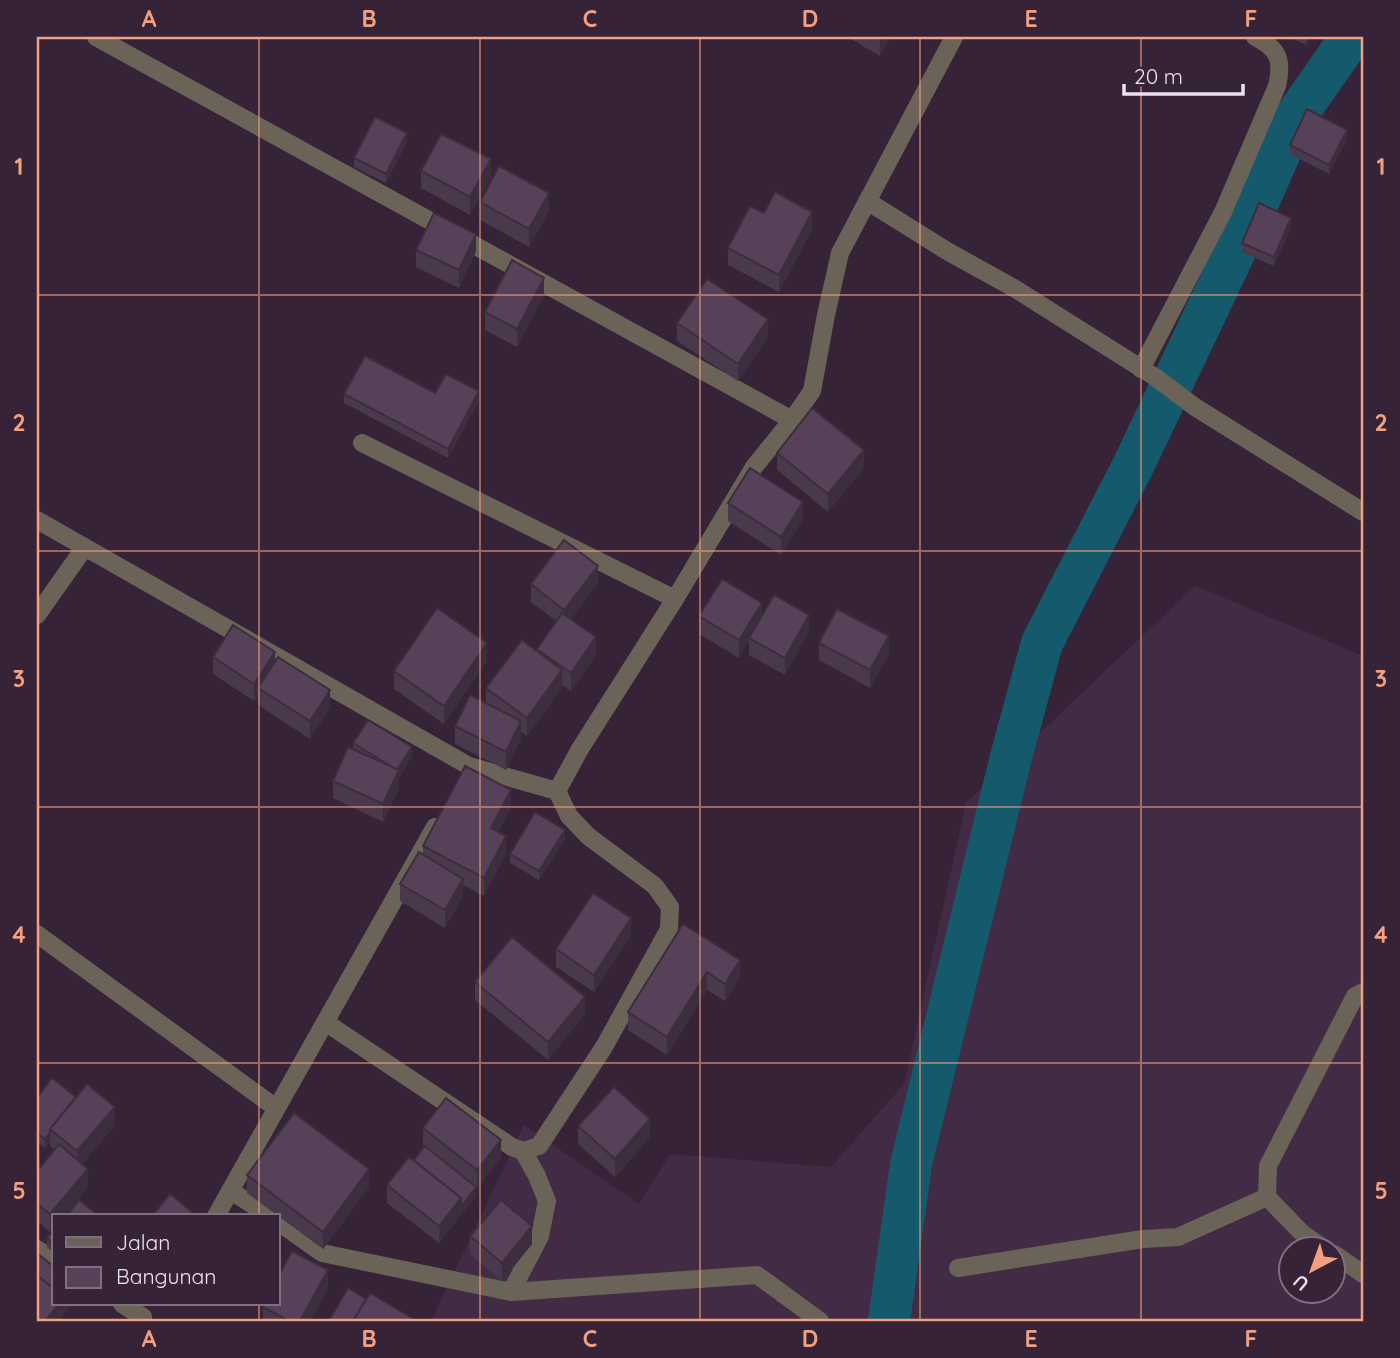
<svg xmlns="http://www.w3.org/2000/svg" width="1400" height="1358" font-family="Quicksand,sans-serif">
<rect width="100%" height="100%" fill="#362338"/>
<path fill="#422b45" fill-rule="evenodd" d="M1195,586L1363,656V1321H431L524,1125L639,1204L670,1154L831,1167L904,1084L966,803ZM1292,1250H1334V1292H1292Z"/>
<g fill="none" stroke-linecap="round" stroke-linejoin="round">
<path stroke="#15596d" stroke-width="42" d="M889,1321L911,1164L1011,757L1042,643L1133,466L1256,207L1296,116L1351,37"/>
<path stroke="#6b6357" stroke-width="18" d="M1267,1197L1303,1234L1326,1250
M1334,1254L1363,1274
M958,1268L1143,1239L1178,1237L1267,1197L1268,1166L1355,996L1363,992"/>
<path stroke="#6b6357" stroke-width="18" d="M96,37L792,420
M867,201L947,251L1014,288L1155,377L1195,407L1363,512
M1141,369L1223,212L1277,86C1283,60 1279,49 1255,37
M362,443L675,599
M37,520L469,766L557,791L580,749L675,599L754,467L792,420L812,391L826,315L840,253L954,37
M37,615L85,547
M37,934L276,1108
M325,1022L512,1147L523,1151L539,1146L604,1047L669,929L670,907L655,886L588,836L569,816L557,791
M231,1191L270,1216
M216,1216L435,827
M278,1222L322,1253L511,1292L757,1275L820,1321
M37,1249L54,1260
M511,1292L540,1236L547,1201L537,1176L523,1151
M122,1304L143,1317"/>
</g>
<path fill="#4a384d" d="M847,37H891L880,56Z
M1289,37H1310L1306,45Z
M1347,139L1329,174L1290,154V145Z
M407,142L386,183L354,167V158Z
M421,171L491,177L470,215L421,188Z
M480,202L549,211L529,247L480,220Z
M1291,227L1274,266L1242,252V243Z
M812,230L779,292L728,265V248Z
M416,250L476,251L459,288L416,267Z
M544,295L517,347L485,330V312Z
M677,323L768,337L738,381L677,341Z
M435,393L479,400L448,458L344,403V394Z
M777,453L864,468L828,512L777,470Z
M728,503L803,519L781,555L728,521Z
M598,583L571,619L596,655L571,691L562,685V688L527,736L521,732V739L506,770L455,744V726L486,703V688L537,651V649L556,621L531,602V584Z
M762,615L809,632L785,675L749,655V641L739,658L699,634V616Z
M819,643L889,654L870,688L819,660Z
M213,657L275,661L330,708L310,739L258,705V696L254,701L213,674Z
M487,661L444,724L394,689V671Z
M353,743L412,756L399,778V788L383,822L333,798V781L353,749Z
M511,808L498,832L506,854L484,896L463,885V896L445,928L400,901V884L423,854V846Z
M565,839L539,880L510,863V854Z
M683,924L740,978L725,1001L707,990L667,1055L628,1030V1012Z
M631,935L594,992L556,967V949Z
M475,982L585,1014L548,1060L475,1000Z
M76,1097L115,1125L82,1164L88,1187L64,1216H54L50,1232L37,1221V1153L40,1167L54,1149L50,1146V1142L45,1148L37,1142V1098Z
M578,1126L650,1137L615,1177L578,1144Z
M423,1128L501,1158L477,1187L457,1172L476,1196L439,1243L387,1203V1185L414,1160L424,1147L423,1145Z
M247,1175L369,1187L323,1249L247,1193Z
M54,1230V1253L47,1247V1238Z
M470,1236L532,1244L502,1281L470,1254Z
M328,1288L310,1321H263V1307Z"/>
<path fill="#3c2e3e" d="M881,37H891L880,56V38Z
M1306,37H1310L1306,45Z
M1347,130V139L1329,174V165Z
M407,133V142L386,183V174Z
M491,159V177L470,215V197Z
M549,193V211L529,247V229Z
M812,212V230L779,292V275Z
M1291,218V227L1274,266V257Z
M476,234V251L459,288V270Z
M544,278V295L517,347V329Z
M768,319V337L738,381V364Z
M479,391V400L448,458V449Z
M864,450V468L828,512V494Z
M803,502V519L781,555V537Z
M598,566V583L564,628V610Z
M762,603V621L749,638V641L739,658V640Z
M809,615V632L785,675V658Z
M889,636V654L870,688V670Z
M596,637V655L571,691V673Z
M487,643V661L444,724V706Z
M275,652V670L258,688V696L254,701V684Z
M562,670V688L527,736V718Z
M330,690V708L310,739V721Z
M521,721V739L506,770V752Z
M412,747V756L399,778V788L383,822V804L397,770Z
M511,790V808L491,846V828Z
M565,830V839L539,880V871Z
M506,836V854L484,896V878Z
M463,879V896L445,928V910Z
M631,918V935L594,992V975Z
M740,960V978L725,1001V984Z
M707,972V990L667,1055V1037Z
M585,997V1014L548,1060V1042Z
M115,1107V1125L77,1169V1151Z
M650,1119V1137L615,1177V1159Z
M50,1133V1142L45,1148V1139Z
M501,1140V1158L477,1187V1170Z
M40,1155V1173L37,1176V1159Z
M88,1169V1187L64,1216H54V1227L50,1232V1214Z
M369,1169V1187L323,1249V1232Z
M476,1187V1196L439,1243V1226L461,1198Z
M532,1226V1244L502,1281V1263Z
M328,1270V1288L310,1321H300Z
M59,1304H72L59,1321H45Z"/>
<path fill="#564159" stroke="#3c2e3e" stroke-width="2" d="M1307,109L1347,130L1329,165L1290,145Z
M375,117L407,133L386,174L354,158Z
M441,134L491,159L470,197L421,171Z
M499,166L549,193L529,229L480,202Z
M775,192L812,212L779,275L728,248L750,206L764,213Z
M1259,203L1291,218L1274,257L1242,243Z
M434,213L476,234L459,270L416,250Z
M512,260L544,278L517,329L485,312Z
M707,279L768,319L738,364L677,323Z
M365,356L435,393L446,374L479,391L448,449L344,394Z
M812,408L864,450L828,494L777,453Z
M750,468L803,502L781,537L728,503Z
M564,540L598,566L564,610L531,584Z
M722,579L762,603L739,640L699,616Z
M774,595L809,615L785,658L749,638Z
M437,608L487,643L444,706L394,671Z
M837,609L889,636L870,670L819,643Z
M562,613L596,637L571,673L537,649Z
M233,625L275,652L254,684L213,657Z
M522,640L562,670L527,718L486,688Z
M278,657L330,690L310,721L258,688Z
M470,695L521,721L506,752L455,726Z
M368,720L412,747L397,770L353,743Z
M348,747L399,770L383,804L333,781Z
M465,766L511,790L491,828L506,836L484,878L423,846Z
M535,812L565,830L539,871L510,854Z
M419,852L463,879L445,910L400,884Z
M593,893L631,918L594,975L556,949Z
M683,924L740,960L725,984L707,972L667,1037L628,1012Z
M512,937L585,997L548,1042L475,982Z
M52,1078L76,1097L50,1129V1133L45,1139L37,1133V1098Z
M87,1084L115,1107L77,1151L50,1129Z
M614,1087L650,1119L615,1159L578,1126Z
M446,1098L501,1140L477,1170L423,1128Z
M294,1113L369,1169L323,1232L247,1175Z
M59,1144L88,1169L50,1214L37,1203V1171Z
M425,1146L476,1187L461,1207V1198L414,1160Z
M409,1157L461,1198L439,1226L387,1185Z
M170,1194L196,1215L195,1216H152Z
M79,1200L99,1216H66Z
M501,1200L532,1226L502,1263L470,1236Z
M54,1230V1244L47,1238Z
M292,1251L328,1270L300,1321H289L263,1307L264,1304H278V1277Z
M37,1253L54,1267V1289L37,1275Z
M37,1275L54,1289V1304H59L45,1321H37Z
M348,1288L366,1299L353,1321H329Z
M370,1293L412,1318L410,1321H353Z"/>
<path fill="none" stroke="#f2a080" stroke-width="2" stroke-opacity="0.55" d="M259,37V1216M480,37V1321M700,37V1321M920,37V1321M1141,37V1321M37,295H1363M37,551H1363M37,807H1363M37,1063H1363M259,1304V1321"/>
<rect width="1400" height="1358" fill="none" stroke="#362338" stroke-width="77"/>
<rect x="52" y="1214" width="228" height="91" fill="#362338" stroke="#7f6f81" stroke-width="2"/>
<rect x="66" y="1237" width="35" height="10" fill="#6b6357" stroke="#7f6f81" stroke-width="2"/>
<text x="116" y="1250" font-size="21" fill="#ede1ef">Jalan</text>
<rect x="66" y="1267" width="35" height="21" fill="#564159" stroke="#7f6f81" stroke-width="2"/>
<text x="116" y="1284" font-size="21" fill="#ede1ef">Bangunan</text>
<g transform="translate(1312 1270) rotate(221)"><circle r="33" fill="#362338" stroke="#7f6f81" stroke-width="2"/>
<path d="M0-5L12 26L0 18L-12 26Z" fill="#f2a080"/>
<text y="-10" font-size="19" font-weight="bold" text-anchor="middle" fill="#ede1ef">U</text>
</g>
<path d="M1124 84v10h119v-10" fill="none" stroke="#ede1ef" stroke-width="3.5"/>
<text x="1134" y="84" font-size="21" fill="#ede1ef" stroke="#362338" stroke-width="5" paint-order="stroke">20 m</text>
<rect x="38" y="38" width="1324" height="1282" fill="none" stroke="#f2a080" stroke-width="2.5"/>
<g font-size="23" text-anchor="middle" font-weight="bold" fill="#f2a080">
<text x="149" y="27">A</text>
<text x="369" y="27">B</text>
<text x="590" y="27">C</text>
<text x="810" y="27">D</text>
<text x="1031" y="27">E</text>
<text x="1251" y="27">F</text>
<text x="19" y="175">1</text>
<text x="1381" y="175">1</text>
<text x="19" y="431">2</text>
<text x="1381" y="431">2</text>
<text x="19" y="687">3</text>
<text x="1381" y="687">3</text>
<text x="19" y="943">4</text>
<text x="1381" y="943">4</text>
<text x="19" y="1199">5</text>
<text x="1381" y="1199">5</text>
<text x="149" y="1347">A</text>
<text x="369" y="1347">B</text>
<text x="590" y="1347">C</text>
<text x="810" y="1347">D</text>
<text x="1031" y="1347">E</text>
<text x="1251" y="1347">F</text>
</g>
</svg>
